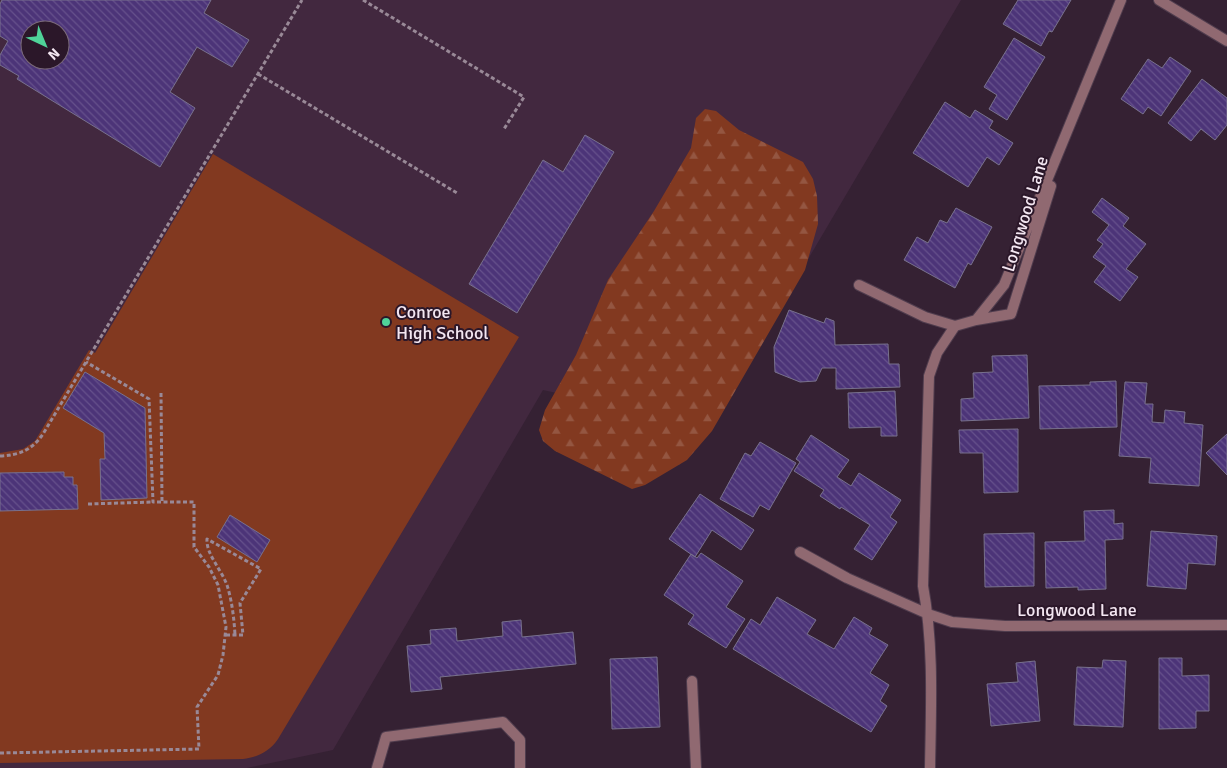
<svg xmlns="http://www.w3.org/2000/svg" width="1227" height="768" font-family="Signika,sans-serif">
<defs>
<pattern id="forest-firs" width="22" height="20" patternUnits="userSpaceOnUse" patternTransform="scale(1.25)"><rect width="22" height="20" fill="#823920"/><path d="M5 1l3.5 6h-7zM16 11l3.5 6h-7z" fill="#945641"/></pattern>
<pattern id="building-back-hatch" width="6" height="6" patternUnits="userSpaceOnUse" patternTransform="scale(1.25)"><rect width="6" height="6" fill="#4c3478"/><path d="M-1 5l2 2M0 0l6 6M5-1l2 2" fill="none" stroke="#66518c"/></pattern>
</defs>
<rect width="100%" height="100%" fill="#352133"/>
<path fill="#42283f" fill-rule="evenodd" d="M0,0H961L709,427L543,390L333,750L247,768H0ZM30,30H60V60H30Z"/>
<path fill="url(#forest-firs)" d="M705,109L716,111L739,130L803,162L813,179L817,196L818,224L805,270L712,431L687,460L645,485L632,489L555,451L543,441L539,430L545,410L576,355L608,280L654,211L691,148L696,118Z"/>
<path fill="#823920" d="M213,154L519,337L278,739C269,752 258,757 243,759L0,763V453L23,449L35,441L89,350L95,353Z"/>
<path fill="url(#building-back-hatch)" stroke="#78718d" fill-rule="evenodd" d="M2,0H211L204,13L249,40L232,67L197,47L170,92L195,108L160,167L17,79L19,76L0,65V55L8,41L0,36V4ZM30,30H60V60H30Z
M1018,0H1071L1052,32L1049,31L1041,46L1003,24Z
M1014,38L1045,57L1007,120L989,109L997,95L984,87Z
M1170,57L1191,71L1161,116L1148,107L1143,114L1121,99L1148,59L1162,68Z
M1202,79L1227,98V125L1215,140L1201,129L1191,141L1168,123Z
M945,102L970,118L975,110L993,121L989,128L1013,143L999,165L987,157L968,187L913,153Z
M585,135L614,152L517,313L469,284L543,160L563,172Z
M1102,198L1129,218L1123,226L1146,244L1126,269L1138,277L1120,301L1094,282L1106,266L1093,257L1103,244L1097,240L1109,225L1092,212Z
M956,208L992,227L971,265L968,263L955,288L904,260L917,237L928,243L940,220L947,223Z
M789,310L824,323L826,318L834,321L835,345L888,344L889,364H899L900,387L836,389V368H822L816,381L800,382L775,372L774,347Z
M1027,355L1029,418L961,421V399L974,398L973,373L993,372L992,356Z
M85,372L145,408L147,498L101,500L100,459H105L104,433L63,408Z
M1116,381L1117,427L1040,429L1039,386L1090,385V382Z
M1125,382L1147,383L1145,404H1153L1152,422L1164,423L1165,410L1185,412L1184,423L1203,425L1199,486L1149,483L1151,458L1119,456Z
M895,391L897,436H881V427L849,428L848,393Z
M1018,429V492L984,493L983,453H960L959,430Z
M1227,434V475L1206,453Z
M811,435L849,460L837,477L851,486L859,473L901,500L890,517L897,522L872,560L854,549L870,525L841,507L840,509L820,496L824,490L794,471L800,462L796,459Z
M760,442L796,463L769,510L760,505L753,517L720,499L745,453L751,456Z
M64,472V477H73V485H77L78,509L0,511V473Z
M700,494L754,530L741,550L712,530L695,557L669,539Z
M1114,510V524L1123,523V539L1105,540L1106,589L1078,590V587L1046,588L1045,542L1085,541L1084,511Z
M230,515L270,540L257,562L217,537Z
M1151,531L1217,536L1215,565L1188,563L1186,589L1147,586Z
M1034,533V586L985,587L984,534Z
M701,553L743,581L726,607L745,619L726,648L688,624L694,615L664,595L691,554L697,558Z
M777,597L816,620L807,634L834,649L854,617L872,628L869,634L888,645L870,673L889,685L880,701L887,706L871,732L733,649L751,619L760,625Z
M521,620L522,637L573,632L576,664L440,677L442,689L411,692L407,646L431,644L430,630L456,628L457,641L503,636L502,622Z
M657,657L660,727L612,729L610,659Z
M1159,658H1182V676L1209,675V711H1196V728L1159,729Z
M1103,660L1126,661L1123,727L1074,725L1077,667L1102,668Z
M1035,661L1040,721L991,726L987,684L1018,682L1016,663Z"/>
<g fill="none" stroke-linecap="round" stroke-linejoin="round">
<defs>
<path id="lane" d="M692,681L696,768
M377,768L386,737L503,722L520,740V768"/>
<path id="street" d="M1159,0L1227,41
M859,285L925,317L955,326
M976,320L1011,314L1051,186
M800,552L847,578L928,614L952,622L1005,626L1227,625
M930,768C931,707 934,646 923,586L929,376L937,353L955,326L976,320L1004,285L1121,0"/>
</defs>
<use href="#lane" stroke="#503d4e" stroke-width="12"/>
<use href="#street" stroke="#503d4e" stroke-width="12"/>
<path stroke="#998997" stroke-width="3" stroke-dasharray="4 2.5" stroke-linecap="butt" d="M363,0L524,97L504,129
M258,74L457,193
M161,393L162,502
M0,456C20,455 32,450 43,434L302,0
M88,504L153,502
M226,635H243L240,603L261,569L207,539C206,554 221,569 227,585C232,601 234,618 235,635
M0,753L199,749L197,707L218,675L223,655L226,627L218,585L209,567L194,547V502H153L149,399L86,362"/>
<use href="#lane" stroke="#906971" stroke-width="10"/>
<use href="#street" stroke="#906971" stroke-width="10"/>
</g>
<circle fill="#4fd399" stroke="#2b1729" stroke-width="2" cx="386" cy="322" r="5"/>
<g text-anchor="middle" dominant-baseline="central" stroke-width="4" stroke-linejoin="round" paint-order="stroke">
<g font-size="18" fill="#f3e6f1" stroke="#2b1729">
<text transform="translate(1025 214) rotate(-73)">Longwood Lane</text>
<text x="1077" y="610">Longwood Lane</text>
</g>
<g font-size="18" fill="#f3e6f1" stroke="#2b1729" text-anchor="start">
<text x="396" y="312">Conroe<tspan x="396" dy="21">High School</tspan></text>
</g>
</g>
<g transform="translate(45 45) rotate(136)"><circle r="24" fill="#2b1729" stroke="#7b6a79"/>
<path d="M0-4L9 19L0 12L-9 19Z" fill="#4fd399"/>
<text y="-8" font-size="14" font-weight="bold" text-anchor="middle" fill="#f3e6f1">N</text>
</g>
</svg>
